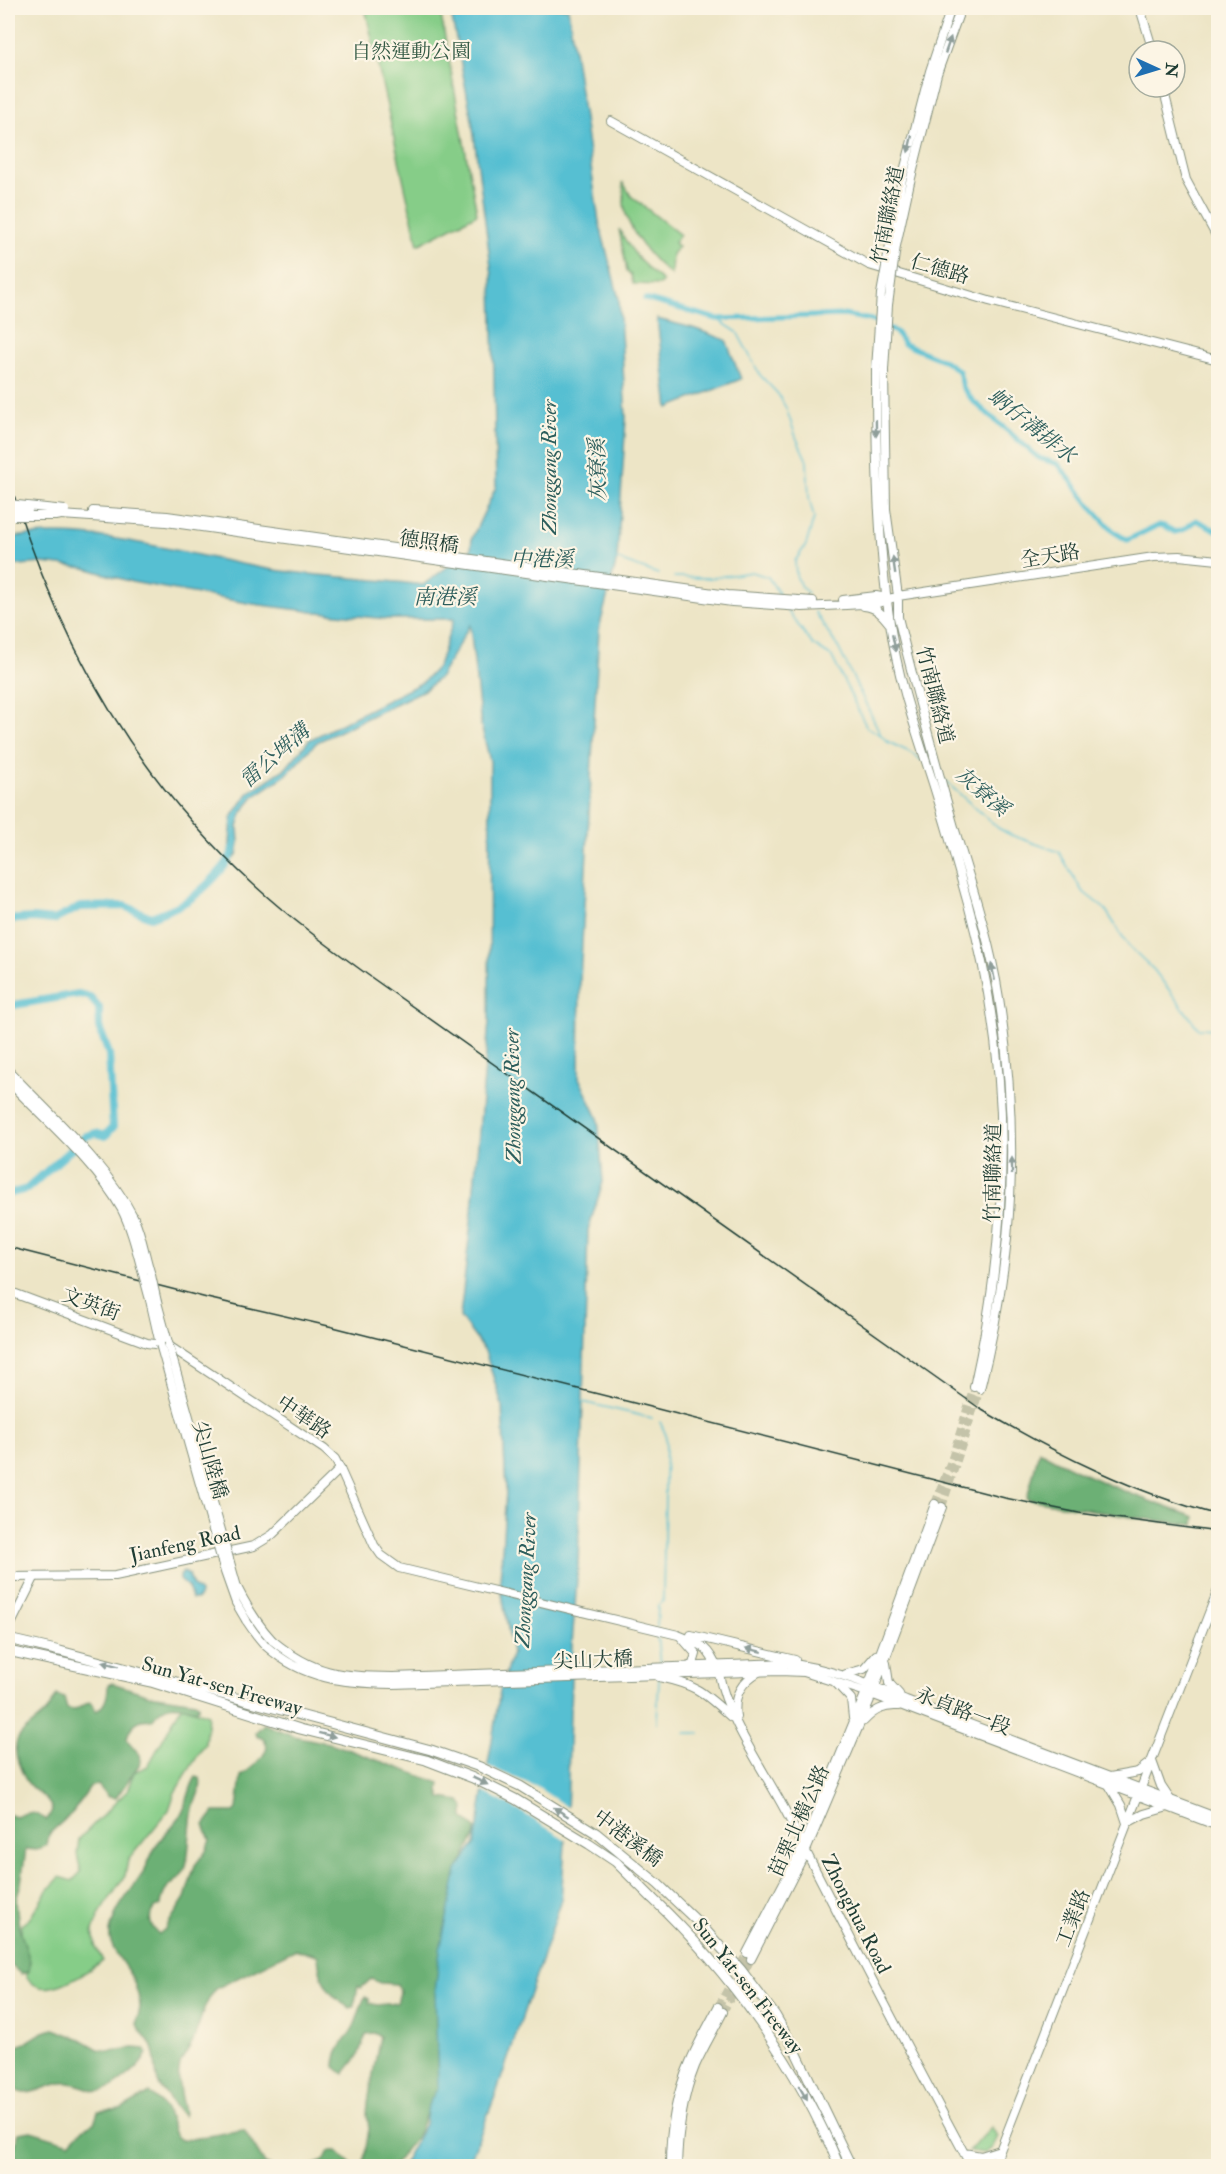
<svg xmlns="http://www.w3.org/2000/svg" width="1226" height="2174" font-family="'IM FELL Double Pica','Noto Serif TC',serif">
<rect width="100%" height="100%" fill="#fcf5e5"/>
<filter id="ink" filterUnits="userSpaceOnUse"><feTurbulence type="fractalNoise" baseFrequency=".0167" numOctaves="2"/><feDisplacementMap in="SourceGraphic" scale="12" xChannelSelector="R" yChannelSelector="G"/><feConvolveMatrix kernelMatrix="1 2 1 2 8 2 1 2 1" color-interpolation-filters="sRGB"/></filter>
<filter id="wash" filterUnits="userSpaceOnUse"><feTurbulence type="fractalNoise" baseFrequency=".008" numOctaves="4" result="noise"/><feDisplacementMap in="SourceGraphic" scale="24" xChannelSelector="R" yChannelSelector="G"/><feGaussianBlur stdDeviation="1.35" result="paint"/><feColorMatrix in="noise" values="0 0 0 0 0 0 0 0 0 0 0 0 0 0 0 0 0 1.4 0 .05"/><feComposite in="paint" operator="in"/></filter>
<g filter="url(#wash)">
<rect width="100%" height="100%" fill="#ede5c6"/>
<path fill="#86cd88" stroke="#52855e" stroke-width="1.5" d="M365,8H439L440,10L477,214L418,245Z
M623,182L631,196L680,235L674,243L678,247L672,254L671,275C652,260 634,238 626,215C623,205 624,192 623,182Z
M619,229C630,250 643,267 663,281L660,285L633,284L631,275L627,271Z
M182,1705L208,1715L205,1744L175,1792L169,1810L128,1860L125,1876L100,1913L93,1930L95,1945L103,1961C86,1972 42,2004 27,1977C19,1962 22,1941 21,1925L30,1918L47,1891L60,1877L72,1881L81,1872L77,1854L79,1839L127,1791L134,1772L148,1766Z
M991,2128L998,2136L993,2147L985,2153L969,2151Z"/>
<path fill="#6cb074" stroke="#467654" stroke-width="1.5" d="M1039,1451C1089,1479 1141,1499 1195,1517L1194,1525L1131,1517L1027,1499Z
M112,1683L149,1695L195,1702L198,1704V1708L195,1710C176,1704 165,1701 152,1720C139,1717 128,1726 127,1740L140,1755L141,1762L116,1798L108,1797L98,1785L91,1786L73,1812L49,1834L47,1845L37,1850L26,1849L21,1883L16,1901L19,1927L30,1961L28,1972L21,1974L8,1963V1814L16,1817C30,1810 34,1812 47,1820L52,1810C49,1797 35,1793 28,1783C23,1777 21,1769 18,1762C8,1734 29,1730 44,1714C50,1709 53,1701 57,1695L64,1698L67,1709L75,1710L89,1702L93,1704L96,1711C106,1706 108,1696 108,1685Z
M264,1724L294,1736L333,1744L440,1783L439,1791L441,1798L460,1801L464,1807V1818L476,1828L475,1836L460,1866L497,1905L430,2111L425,2116L418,2134L393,2166H363L369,2129L367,2113L369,2096L380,2036L374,2033L366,2034L358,2056L344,2074L335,2067C335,2050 345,2042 353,2028C358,2019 360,2007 365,1997L369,1999V2003L377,2005L397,2003L400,1992L397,1984L380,1983L371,1979L361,1988L358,1986L354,2007L350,2008C328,1996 320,1981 318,1956C310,1951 302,1953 294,1950L217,1988C204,2002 200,2022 194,2039C191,2048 183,2056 180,2065C176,2081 181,2097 184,2112L183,2116C177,2110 159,2087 157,2079C155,2069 156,2058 152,2047C149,2039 140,2034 137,2024C136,2018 140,2013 140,2007C140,1998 136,1988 133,1980C127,1966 107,1947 110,1932C114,1908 129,1895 141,1876C148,1866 151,1853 158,1843C165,1833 174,1826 181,1815C188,1803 188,1789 196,1777L200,1778C203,1789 195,1798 193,1809C189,1824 190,1856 185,1869C177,1887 163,1882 161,1906C146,1909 148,1926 159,1934L165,1929L185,1898L195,1865L206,1851L210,1840L204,1825L214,1812H234L237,1809L241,1776C252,1768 282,1745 257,1736L256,1732Z
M54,2029L81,2039L98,2049L110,2051L134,2048L145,2049L147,2052C144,2065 111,2092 98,2091C86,2089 74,2081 62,2083C50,2084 37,2093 25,2093C20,2093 13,2089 8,2087V2039L15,2047C32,2043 36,2032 54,2029Z
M150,2093L166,2109L175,2135L181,2140C202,2139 223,2132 244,2130L265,2164L270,2166H21L13,2152L19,2133L31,2131L70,2143L84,2128L94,2123L98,2111L122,2109Z
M329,2151H337L353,2166H311L324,2161Z"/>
<path fill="#56bfd2" stroke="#3a7e83" stroke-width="1.5" d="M450,8H568L599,222L619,299L626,418L617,559L599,629L580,980L579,1078L598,1118L603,1182L588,1230L578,1566L572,1644L567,1815L561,1902L497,2091L468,2166H402L425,2124L428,2105L438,2087L435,1992L440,1950L457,1870L475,1844L500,1691L512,1653L500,1581L506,1491L502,1405L485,1351L460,1317L471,1221L489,1022L490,761L481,725L470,625L440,677L426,689L317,742L286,775L253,797L242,813L238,827L239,844L237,855L232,860L229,855L232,817L249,792L286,768L309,740L423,682L438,666L454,619H387L308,611L253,604L132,582L85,568L43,563L8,566V538C99,522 192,559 282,571C329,577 376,579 423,585L471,549L472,538L496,487L492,275L472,120Z
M657,319L693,328L726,340L741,379L668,408Z
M183,1572L189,1575L193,1586L200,1593L198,1599H192L188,1587L180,1580V1576Z"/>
<path fill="#ede5c6" d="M485,1765L537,1787L570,1809L568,1841L523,1813L480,1790Z"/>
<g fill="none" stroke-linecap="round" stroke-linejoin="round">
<path stroke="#56bfd2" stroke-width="1.5" d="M717,319L737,332L760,375L778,394L786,408L796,437L807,461L809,497L814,518L806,545L795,561L796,575L801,587L808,593
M616,559L658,574
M674,577L710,578L752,572L768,577L779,594
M787,610L813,645L832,657L867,728L880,734L888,742L914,754L921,760
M815,612L839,649L880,733
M945,781L998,828L1011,835L1059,852L1082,891L1105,909L1128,945L1154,970L1198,1028L1218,1029
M583,1402L652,1418
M1214,1624L1218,1630
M657,1627L658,1605L663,1601L666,1435L660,1422
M657,1635L660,1665
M657,1723L659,1679
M684,1733H700"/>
<path stroke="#56bfd2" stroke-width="5" d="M645,299L717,319L844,315L871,320L896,332L904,344L945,361L959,371L963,388L973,401L1039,458L1058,464L1093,509L1114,532L1127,540L1159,525L1164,526L1175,532L1183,530L1196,520L1218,531"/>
<path stroke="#56bfd2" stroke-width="8" d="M8,920L32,918L54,920L80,907L124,906L151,917C163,912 176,908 187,901C201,892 232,864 233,848
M8,1006L79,994L90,997L99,1008V1027L109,1054L113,1127L105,1136L96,1133L86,1136L27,1189L8,1194"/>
</g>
</g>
<g filter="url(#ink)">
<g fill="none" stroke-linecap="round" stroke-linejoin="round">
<path stroke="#c4c3a9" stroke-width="8" stroke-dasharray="8 4" stroke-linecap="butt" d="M718,2007L747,1953
M723,2012L751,1959"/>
<path stroke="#c4c3a9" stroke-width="8" stroke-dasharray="8 4" stroke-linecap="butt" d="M935,1504L952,1458L974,1387
M942,1507L980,1389"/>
<defs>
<path id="secondary" d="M1140,8L1153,51
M1163,87L1186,180L1218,239
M611,121L869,265L989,301L1218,360
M8,1291L147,1343L169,1346L324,1449L335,1459L340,1469
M8,1630L34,1578
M719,1674C727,1719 764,1770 786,1812C846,1931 908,2049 971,2166
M659,1677C697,1685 703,1692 731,1717
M836,1683L851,1699L853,1718
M736,1717C733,1695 741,1682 760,1671
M864,1721C874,1710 884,1705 898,1706
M1110,1777L1138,1772L1152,1761L1161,1786L1171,1801
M1109,1785L1121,1805L1127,1823L1144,1814L1168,1807
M747,1953L803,1846L866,1692
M751,1959L805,1853L872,1695
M964,2153L981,2156L1000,2150
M670,2166C670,2131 676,2094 690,2062C698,2043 709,2025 718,2007
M677,2166C678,2132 682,2098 695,2066C703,2048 714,2030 723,2012
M994,2166L1218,1590"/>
<path id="primary" d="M902,179L930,71L951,8
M910,182L937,74L961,8
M876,369C876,454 877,539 890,623C897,675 914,725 930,774C944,817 956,861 968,904C1013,1069 1011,1221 974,1387
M884,370L886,509L898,596V617C915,688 934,757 954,827C971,883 990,940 999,998C1020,1134 1014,1257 980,1389
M93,511L167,516L728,595L813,601
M61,515L166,522L732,602L802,607L846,605L878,603L898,596L1154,557L1179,556L1218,560
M843,600L876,596L887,598
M864,606C876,607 882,614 889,623
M8,1070C50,1115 105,1162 134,1218C142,1235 145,1257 151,1275
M8,1081C44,1119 96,1163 121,1208C132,1229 137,1252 143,1274
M150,1300L160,1344
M157,1302L169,1346
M8,1577L115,1576L254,1546L272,1535L340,1469L374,1545L381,1555L399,1568L678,1635C701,1644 709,1647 718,1671
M246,1620C252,1629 259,1639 266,1646C304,1680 345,1683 393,1684L780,1671L804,1672L866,1692L1218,1826
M691,1635L795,1660
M681,1637L696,1654L693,1664L688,1667
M272,1640C314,1675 340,1676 393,1677L787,1663C828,1668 868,1683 906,1700L1218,1818
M886,1663L889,1683L899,1694
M846,1674L864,1669L876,1655
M867,1689L935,1504
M874,1689L942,1507"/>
<path id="highway" d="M8,1639L60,1651L431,1750L480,1767L520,1786L596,1833L658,1884L702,1926L741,1970L775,2015L793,2046L851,2166
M8,1651L151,1682L300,1729L426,1760L473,1778L515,1799L589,1844L616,1862L652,1898"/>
</defs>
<use href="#secondary" stroke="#86917d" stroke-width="10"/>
<use href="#primary" stroke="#86917d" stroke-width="10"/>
<use href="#highway" stroke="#86917d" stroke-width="11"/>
<use href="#secondary" stroke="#fff" stroke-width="8"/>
<use href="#primary" stroke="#fff" stroke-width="8"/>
<use href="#highway" stroke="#fff" stroke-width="9"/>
<path stroke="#1f3d34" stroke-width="1.5" d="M8,475C53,632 132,774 254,885C290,918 328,946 368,975L982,1410C1057,1454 1134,1493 1218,1515
M8,1247L207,1298L333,1327L642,1405L1005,1498L1079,1513L1218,1532"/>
<defs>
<path id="primary-bridge" d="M876,369L881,294L902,179
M884,370L888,305L896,246L910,182
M8,504L65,510
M8,510H28
M8,516H56L61,515
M143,1274L150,1300
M151,1275L157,1302
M160,1344L225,1572L236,1603L246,1620
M169,1346L237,1587C247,1607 257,1624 272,1640"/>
<path id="highway-bridge" d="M652,1898C731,1973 798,2066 839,2166"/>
</defs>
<use href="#primary-bridge" stroke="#86917d" stroke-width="10" stroke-linecap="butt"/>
<use href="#highway-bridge" stroke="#86917d" stroke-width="11" stroke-linecap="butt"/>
<use href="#primary-bridge" stroke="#fff" stroke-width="8"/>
<use href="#highway-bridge" stroke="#fff" stroke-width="9"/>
</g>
<defs><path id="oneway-solid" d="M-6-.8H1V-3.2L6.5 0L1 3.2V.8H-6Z" transform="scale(1.5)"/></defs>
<g fill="#8f9e9a">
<use href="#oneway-solid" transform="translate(948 45) rotate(-71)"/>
<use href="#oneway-solid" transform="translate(910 144) rotate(103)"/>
<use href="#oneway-solid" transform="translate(876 428) rotate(89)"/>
<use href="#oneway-solid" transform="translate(894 565) rotate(-98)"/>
<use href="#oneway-solid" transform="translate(894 643) rotate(78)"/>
<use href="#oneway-solid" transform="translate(993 972) rotate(-102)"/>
<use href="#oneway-solid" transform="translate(1012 1166) rotate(-90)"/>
<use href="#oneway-solid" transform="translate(754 1650) rotate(-166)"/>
<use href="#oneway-solid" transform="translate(110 1664) rotate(-165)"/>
<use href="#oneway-solid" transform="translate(327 1735) rotate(14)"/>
<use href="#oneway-solid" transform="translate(480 1781) rotate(26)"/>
<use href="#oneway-solid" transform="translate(561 1812) rotate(-148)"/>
<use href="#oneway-solid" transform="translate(803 2093) rotate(60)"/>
</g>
</g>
<g text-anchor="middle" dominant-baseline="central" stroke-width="4.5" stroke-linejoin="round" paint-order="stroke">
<g font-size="20" fill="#345a45" stroke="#fcf5e5">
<text x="411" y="51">自然運動公園</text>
</g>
<g font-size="20" fill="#1f3d34" stroke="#fcf5e5">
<text transform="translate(888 215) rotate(-79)">竹南聯絡道</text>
<text transform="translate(940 269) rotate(16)">仁德路</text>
<text transform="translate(429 542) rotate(8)">德照橋</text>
<text transform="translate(1050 556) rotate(-9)">全天路</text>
<text transform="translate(935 695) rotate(76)">竹南聯絡道</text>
<text transform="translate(993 1173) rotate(-89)">竹南聯絡道</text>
<text transform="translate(91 1304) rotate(20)">文英街</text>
<text transform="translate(304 1417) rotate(34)">中華路</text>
<text transform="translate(210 1460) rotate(74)">尖山陸橋</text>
<text transform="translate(185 1544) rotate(-12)">Jianfeng Road</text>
<text transform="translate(593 1660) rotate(-2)">尖山大橋</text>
<text transform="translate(222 1686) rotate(16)">Sun Yat-sen Freeway</text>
<text transform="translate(963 1711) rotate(21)">永貞路一段</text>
<text transform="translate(799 1821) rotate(-66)">苗栗北橫公路</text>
<text transform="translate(628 1838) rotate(37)">中港溪橋</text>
<text transform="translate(856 1914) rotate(63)">Zhonghua Road</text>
<text transform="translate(1073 1918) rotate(-69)">工業路</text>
<text transform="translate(748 1986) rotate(52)">Sun Yat-sen Freeway</text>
</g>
<g font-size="21" font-style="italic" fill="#2d5e5c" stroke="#fcf5e5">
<text transform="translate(1032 426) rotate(39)">蚋仔溝排水</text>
<text transform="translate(549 467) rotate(-90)">Zhonggang River</text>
<text transform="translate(598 470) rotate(-92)">灰寮溪</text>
<text x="542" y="559">中港溪</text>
<text x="445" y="597">南港溪</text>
<text transform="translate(275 756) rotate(-41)">雷公埤溝</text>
<text transform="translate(982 792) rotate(40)">灰寮溪</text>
<text transform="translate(513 1096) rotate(-91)">Zhonggang River</text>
<text transform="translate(526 1580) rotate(-87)">Zhonggang River</text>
</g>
</g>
<rect width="1226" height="2174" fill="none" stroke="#fcf5e5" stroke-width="30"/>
<g transform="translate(1157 69) rotate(94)"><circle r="28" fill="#fcf5e5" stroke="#a4ab9e" stroke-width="1.5"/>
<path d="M0-4.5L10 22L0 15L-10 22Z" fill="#1f6fb2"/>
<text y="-9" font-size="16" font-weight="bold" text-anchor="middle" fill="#1f3d34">N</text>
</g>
</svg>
